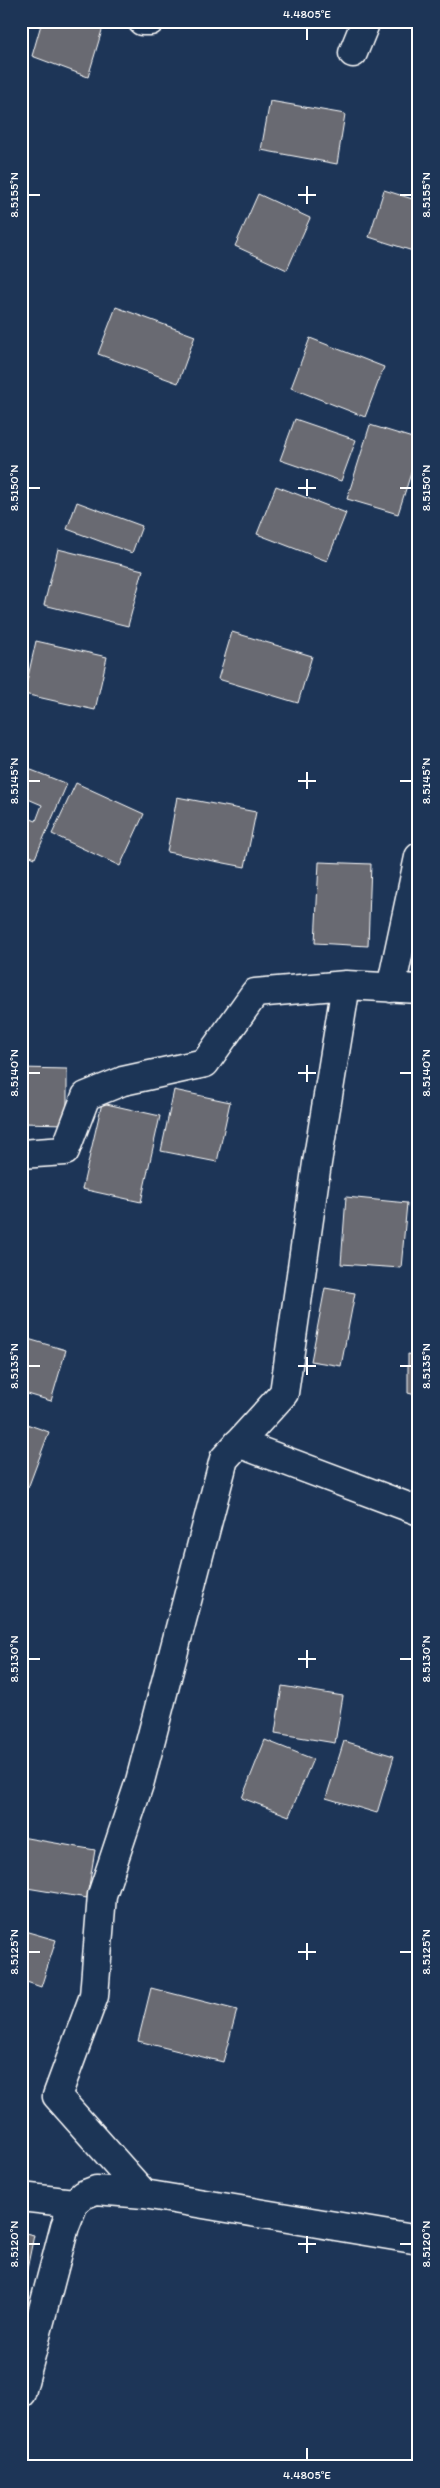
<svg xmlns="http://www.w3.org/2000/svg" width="440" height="2488" font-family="Itim,sans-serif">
<rect width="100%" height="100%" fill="#1d3557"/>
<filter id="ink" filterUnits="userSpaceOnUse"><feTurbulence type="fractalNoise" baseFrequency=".02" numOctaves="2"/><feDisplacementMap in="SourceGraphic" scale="10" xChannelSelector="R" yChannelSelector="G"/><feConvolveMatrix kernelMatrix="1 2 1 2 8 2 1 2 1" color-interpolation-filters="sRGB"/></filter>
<g filter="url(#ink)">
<path fill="#696b72" stroke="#fff" d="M42,21H81L103,27L88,77L32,56Z
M270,101L345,114L337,164L261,150Z
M384,190L419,201V253L369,237Z
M258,194L310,218L287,270L235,246Z
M116,307L195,336L178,383L98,354Z
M310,338L384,367L365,417L291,388Z
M295,419L356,440L341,481L280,460Z
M370,425L419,440V448L398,514L347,499Z
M276,486L346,513L327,561L257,534Z
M77,502L142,526L132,553L67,529Z
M58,549L143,570L128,626L44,605Z
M232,632L312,656L298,703L218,679Z
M36,641L107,657L95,710L24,694Z
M21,766L67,784L35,858L21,852V815L36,821L42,805L21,796Z
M76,783L144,814L120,866L52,834Z
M177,797L256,812L245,867L167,852Z
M319,862L371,864L368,946L315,943Z
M21,1068L67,1069V1124L21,1123Z
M174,1090L230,1102L217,1162L161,1151Z
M102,1103L160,1116L141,1202L82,1189Z
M346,1197L407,1203L401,1268L341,1264Z
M325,1288L355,1293L341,1366L311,1361Z
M21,1337L66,1350L51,1401L21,1392Z
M408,1354L419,1356V1396L408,1393Z
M21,1422L49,1432L28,1488L21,1485Z
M21,1508H24L21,1533Z
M282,1686L343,1696L335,1743L275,1733Z
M265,1740L313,1759L289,1816L242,1798Z
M344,1741L394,1756L377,1813L326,1798Z
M21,1837L95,1850L87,1898L21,1887Z
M21,1930L56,1940L41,1987L21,1980Z
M151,1988L237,2010L223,2062L138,2041Z
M21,2232L34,2235L25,2279L21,2278Z"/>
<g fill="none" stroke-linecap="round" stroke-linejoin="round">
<defs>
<path id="minor" d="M142,21H150
M353,53L366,21
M346,985L419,989
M391,988L419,857
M21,1154L65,1151L86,1096L123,1081L205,1063L255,993L346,985L317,1163L284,1393L224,1459L140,1781L102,1895L94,1996L57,2096L144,2194
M238,1443L419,1511
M21,2197L74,2203
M21,2393L65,2226L74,2203L83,2195L96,2190L144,2194L419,2240"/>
</defs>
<use href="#minor" stroke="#fff" stroke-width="31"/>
<use href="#minor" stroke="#1d3557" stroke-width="28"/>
</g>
</g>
<path fill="none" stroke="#fff" stroke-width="2" d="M307,28V40M307,186V204M28,195H40M298,195H316M400,195H412M307,479V496M28,488H40M298,488H316M400,488H412M307,772V789M28,781H40M298,781H316M400,781H412M307,1065V1082M28,1073H40M298,1073H316M400,1073H412M307,1357V1375M28,1366H40M298,1366H316M400,1366H412M307,1650V1668M28,1659H40M298,1659H316M400,1659H412M307,1943V1960M28,1952H40M298,1952H316M400,1952H412M307,2236V2253M28,2244H40M298,2244H316M400,2244H412M307,2448V2460"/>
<rect width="440" height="2488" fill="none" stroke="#1d3557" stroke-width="55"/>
<rect x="28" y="28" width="384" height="2432" fill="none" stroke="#fff" stroke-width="2"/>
<g font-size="12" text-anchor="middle" fill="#fff">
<text x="307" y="18">4.4805°E</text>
<text transform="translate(14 195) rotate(-90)" y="4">8.5155°N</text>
<text transform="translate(426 195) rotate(-90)" y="4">8.5155°N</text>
<text transform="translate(14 488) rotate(-90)" y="4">8.5150°N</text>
<text transform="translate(426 488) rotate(-90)" y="4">8.5150°N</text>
<text transform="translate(14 781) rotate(-90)" y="4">8.5145°N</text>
<text transform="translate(426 781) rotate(-90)" y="4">8.5145°N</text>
<text transform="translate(14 1073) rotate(-90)" y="4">8.5140°N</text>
<text transform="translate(426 1073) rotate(-90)" y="4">8.5140°N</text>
<text transform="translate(14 1366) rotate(-90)" y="4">8.5135°N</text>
<text transform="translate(426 1366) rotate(-90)" y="4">8.5135°N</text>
<text transform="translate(14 1659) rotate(-90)" y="4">8.5130°N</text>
<text transform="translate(426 1659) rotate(-90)" y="4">8.5130°N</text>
<text transform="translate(14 1952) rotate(-90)" y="4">8.5125°N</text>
<text transform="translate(426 1952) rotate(-90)" y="4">8.5125°N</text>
<text transform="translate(14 2244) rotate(-90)" y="4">8.5120°N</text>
<text transform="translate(426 2244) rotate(-90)" y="4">8.5120°N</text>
<text x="307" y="2479">4.4805°E</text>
</g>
</svg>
